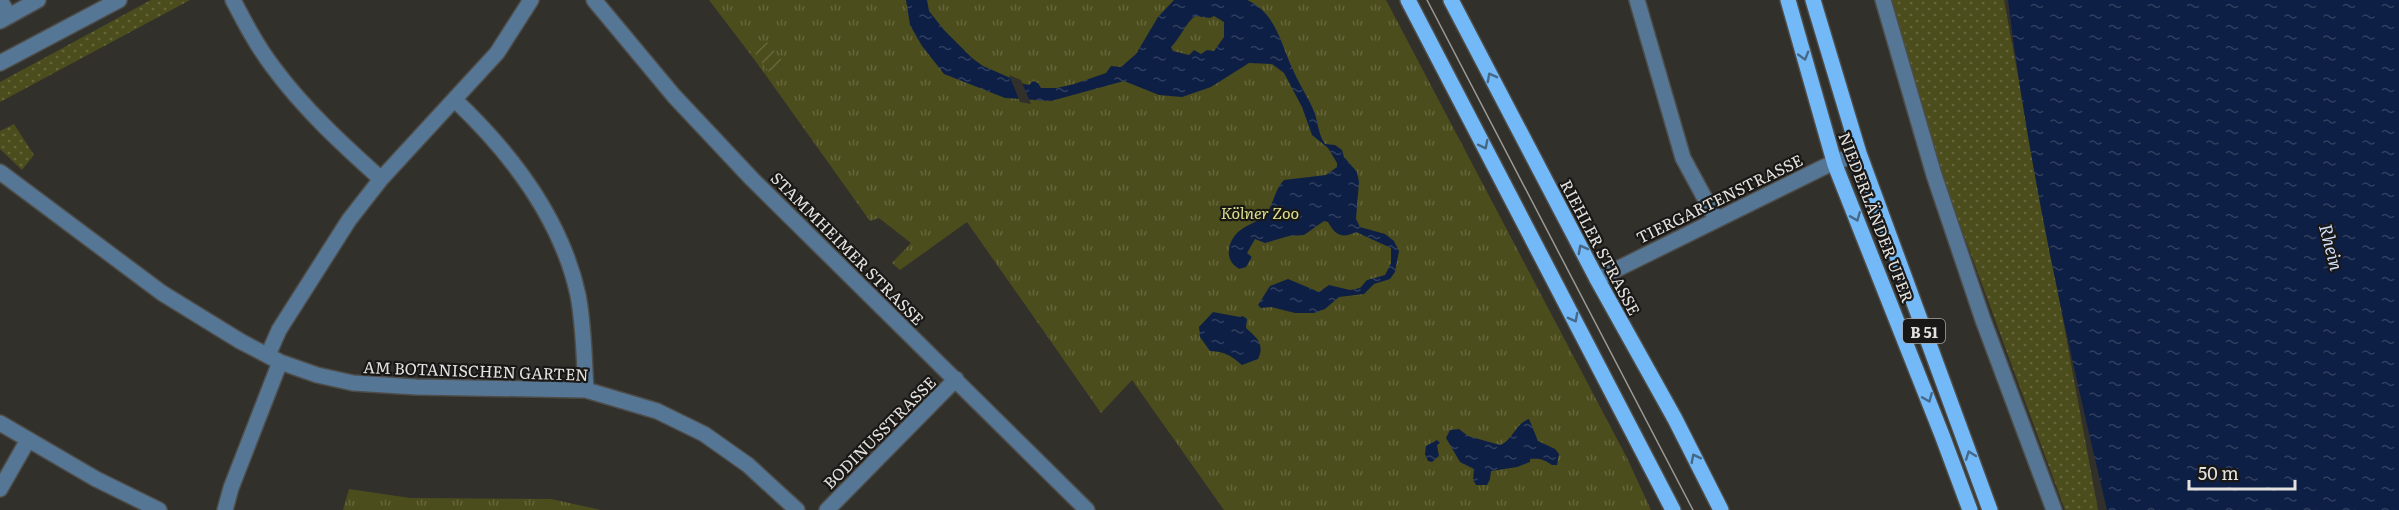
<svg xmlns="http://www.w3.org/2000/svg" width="2399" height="510" font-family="Literata,serif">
<defs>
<pattern id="grass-dots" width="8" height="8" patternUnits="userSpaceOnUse" patternTransform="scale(1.5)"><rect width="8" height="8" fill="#4c4d1d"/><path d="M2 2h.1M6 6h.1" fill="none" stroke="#66663d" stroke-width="1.8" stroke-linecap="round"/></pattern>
<pattern id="park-tufts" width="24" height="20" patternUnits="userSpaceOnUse" patternTransform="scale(1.5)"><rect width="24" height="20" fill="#4c4d1d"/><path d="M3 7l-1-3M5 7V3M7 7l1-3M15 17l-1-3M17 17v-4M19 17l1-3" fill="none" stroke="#66663d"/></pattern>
<pattern id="garden-furrows" width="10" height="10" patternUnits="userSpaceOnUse" patternTransform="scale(1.5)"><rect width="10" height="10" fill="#4c4d1d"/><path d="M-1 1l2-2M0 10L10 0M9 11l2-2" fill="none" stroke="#66663d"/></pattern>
<pattern id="water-ripples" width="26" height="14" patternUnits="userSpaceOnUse" patternTransform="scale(1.5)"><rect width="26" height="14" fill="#0e1f45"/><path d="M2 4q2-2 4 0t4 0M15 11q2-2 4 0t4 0" fill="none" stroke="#313f5f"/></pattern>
</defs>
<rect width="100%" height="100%" fill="#32302b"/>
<path fill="url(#grass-dots)" d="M151,0H190L0,102V82Z
M1890,0H2004L2098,510H2065L1947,189Z
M14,124L34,155L22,170L0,149V131Z"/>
<path fill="url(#park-tufts)" d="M709,0H1386L1627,458L1651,510H1224L1132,380L1101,413L967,222L900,270L892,263L911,243L879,218L870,221L757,63Z
M349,489L410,498L551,499L601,510H343Z"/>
<path fill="url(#garden-furrows)" d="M767,42L783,62L769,72L754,52Z"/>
<path fill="url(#water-ripples)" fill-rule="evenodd" d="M906,0H927L929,11L944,30L972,58L983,66L1024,84L1029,85L1033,81L1038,83L1041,88H1057L1074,84L1106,73L1111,66L1121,67L1136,54L1158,17L1174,0H1247C1277,13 1281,46 1294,72C1300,86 1310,100 1315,114C1318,124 1319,136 1325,144L1335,145L1342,150L1344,157L1357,172L1359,182L1356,219L1360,227L1385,234L1394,241L1399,251L1395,272L1390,279L1374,284L1364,294L1339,297L1325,309L1314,313H1295L1271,307L1261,308L1258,305L1270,286L1288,279L1319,292L1329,285L1350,290L1360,288L1367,280L1385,275L1391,263V248L1356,232C1342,239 1335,235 1328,222L1324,221L1304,235L1289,236L1265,243L1255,239L1247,253L1252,257L1246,267L1239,269C1224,260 1227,243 1238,232C1246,225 1258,222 1266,214C1274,203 1275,189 1284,180L1326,175L1337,167V163L1328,148L1312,135L1302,107L1284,73L1272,64L1249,63L1211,87L1182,97L1159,95L1124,81L1051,101L1005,98L944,74L922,46L910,25ZM1195,16L1210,18L1214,16L1224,22V37L1214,51L1207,50L1201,54L1194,50L1189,55L1173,51L1171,47C1181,37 1185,24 1195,16Z
M2008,0H2399V510H2107C2067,342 2029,172 2008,0Z
M1213,312L1240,317L1243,316L1247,319L1246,328C1257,338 1265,344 1258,359L1242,365C1230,355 1226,352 1210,351L1200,337L1199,327Z
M1529,419L1538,441L1555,449L1559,454L1557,465H1552C1543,459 1540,458 1530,459V462L1517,467L1491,471L1490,479L1487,485H1476L1473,480L1474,469L1460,462L1446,438L1450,430L1459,429L1468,436L1500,445C1512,441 1516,423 1529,419Z
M1437,440L1440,443L1437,445L1439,456L1432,462L1428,461L1425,454L1426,446Z"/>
<path fill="#32302b" d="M1009,75L1021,80L1031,104L1020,102Z"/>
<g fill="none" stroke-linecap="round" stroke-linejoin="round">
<defs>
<path id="minor" d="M0,0L9,16
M233,0C245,23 257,46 273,67C304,109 342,144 381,179
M594,0L674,96L752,179L1087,510
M1637,0L1683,158L1716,219
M1883,0L1934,175L1983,320L2054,510
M0,21L38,0
M0,63L119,0
M455,100C511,153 561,217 578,295C584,326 584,358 586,390
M0,172L162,293L240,341L280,362L317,375L353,383L416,387L586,390L657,411L704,434L748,465L797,510
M1597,279L1826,166L1859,153
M268,355L279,330L349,220L381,179L497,53L531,0
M0,423L96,479L159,510
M0,489L28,440
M225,510L231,488L280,362
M827,510L956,379"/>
<path id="major" d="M1408,0L1673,510
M1451,0L1597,279L1675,419L1721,510
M1788,0L1835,165L1942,435L1970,510
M1813,0L1859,153L1990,510"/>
</defs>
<use href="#minor" stroke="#4e4c48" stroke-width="18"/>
<use href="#major" stroke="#4e4c48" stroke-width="18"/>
<use href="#minor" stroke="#557694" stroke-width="15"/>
<use href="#major" stroke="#73b9f8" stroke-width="15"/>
<path stroke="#9a9995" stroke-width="1.5" d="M1427,0L1693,510"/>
</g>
<defs><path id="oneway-chevron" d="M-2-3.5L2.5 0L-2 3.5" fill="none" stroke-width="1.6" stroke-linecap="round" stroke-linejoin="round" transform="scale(1.5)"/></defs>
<g stroke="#466887">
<use href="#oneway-chevron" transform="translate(1804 56) rotate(74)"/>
<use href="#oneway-chevron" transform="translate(1491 77) rotate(-118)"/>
<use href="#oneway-chevron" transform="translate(1484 145) rotate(63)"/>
<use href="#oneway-chevron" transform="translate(1856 217) rotate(68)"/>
<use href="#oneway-chevron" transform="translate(1582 249) rotate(-118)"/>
<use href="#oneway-chevron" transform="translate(1574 318) rotate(62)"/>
<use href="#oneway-chevron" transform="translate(1928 398) rotate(68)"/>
<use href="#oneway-chevron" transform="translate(1970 455) rotate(-110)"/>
<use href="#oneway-chevron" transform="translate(1695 458) rotate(-117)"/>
</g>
<g text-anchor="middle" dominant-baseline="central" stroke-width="4.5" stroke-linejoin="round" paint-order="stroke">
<rect fill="#191816" stroke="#a6a5a3" stroke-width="1.5" x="1903" y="319" width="42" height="24" rx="4.5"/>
<g font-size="15" font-weight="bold" fill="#e3e2df">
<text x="1924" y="331">B 51</text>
</g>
<g font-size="16" fill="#e3e2df" stroke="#191816">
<text transform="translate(1719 198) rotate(-26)">TIERGARTENSTRASSE</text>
<text transform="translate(1877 217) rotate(69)">NIEDERLÄNDER UFER</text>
<text transform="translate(1601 247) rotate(62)">RIEHLER STRASSE</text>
<text transform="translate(848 248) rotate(45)">STAMMHEIMER STRASSE</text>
<text transform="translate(476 370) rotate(2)">AM BOTANISCHEN GARTEN</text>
<text transform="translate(879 432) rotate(-45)">BODINUSSTRASSE</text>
</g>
<g font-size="16" font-style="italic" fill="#dde18e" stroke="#191816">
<text x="1260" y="212">Kölner Zoo</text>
</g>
<g font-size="18" font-style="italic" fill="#ceddf9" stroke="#191816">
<text transform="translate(2332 247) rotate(75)">Rhein</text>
</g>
</g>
<path d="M2189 480v9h106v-9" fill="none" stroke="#e3e2df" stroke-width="3"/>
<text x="2198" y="480" font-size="18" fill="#e3e2df" stroke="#191816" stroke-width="4.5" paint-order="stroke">50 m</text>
</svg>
